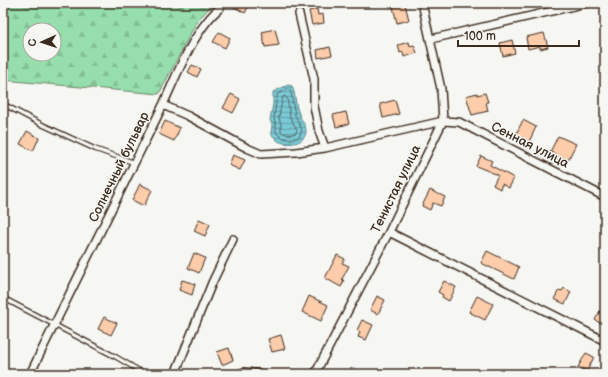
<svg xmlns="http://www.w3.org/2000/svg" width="608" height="377" font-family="'Balsamiq Sans',sans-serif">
<defs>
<pattern id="forest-firs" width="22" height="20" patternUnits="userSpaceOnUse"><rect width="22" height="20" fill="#96dead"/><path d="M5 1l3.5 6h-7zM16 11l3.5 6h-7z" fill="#82bf94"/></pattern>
<pattern id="water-rules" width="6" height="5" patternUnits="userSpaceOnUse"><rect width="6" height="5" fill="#7ac9d6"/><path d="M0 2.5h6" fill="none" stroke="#65a3ad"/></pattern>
</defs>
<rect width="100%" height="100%" fill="#f6f6f2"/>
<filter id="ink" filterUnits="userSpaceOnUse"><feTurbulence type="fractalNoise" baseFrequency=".025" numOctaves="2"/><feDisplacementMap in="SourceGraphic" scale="8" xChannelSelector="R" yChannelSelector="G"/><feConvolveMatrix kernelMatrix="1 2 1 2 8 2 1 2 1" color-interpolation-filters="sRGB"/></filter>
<g filter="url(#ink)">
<path fill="url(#forest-firs)" stroke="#688466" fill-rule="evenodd" d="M3,3H214L197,21L159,94L3,80ZM30,30H54V54H30Z"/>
<path fill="url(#water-rules)" stroke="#61898c" d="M288,85L292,86C296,95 295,105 299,114C301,120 306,125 306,131C306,144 287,146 278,141C276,139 273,136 271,134L272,125L270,120L273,104V92Z"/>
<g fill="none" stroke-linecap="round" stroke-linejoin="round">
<path stroke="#546a68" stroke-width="1" d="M288,89L291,92L295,115L302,130L299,137C290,141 282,140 276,132V125L274,119L277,95Z
M283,97L285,96L287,98L290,117L297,130L296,133C291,135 284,135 281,131V124L279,118Z"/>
</g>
<path fill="#fcccab" stroke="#3b2a1e" d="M236,3H250L245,13L234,7Z
M405,4L409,20L397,23L393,7Z
M317,9L318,15L323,14L324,23L312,25L309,11Z
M275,29L279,45L265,47L262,32Z
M219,32L230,38L225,48L213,42Z
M544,33L548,47L540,49V46L528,49L526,37Z
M512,40L515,53L503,56L500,43Z
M409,42L410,46L414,45L417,53L404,57L403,52L400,53L398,45Z
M330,47L332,55L318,58L317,50Z
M192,65L201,69L197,77L188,72Z
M477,93V95L485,93L488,102H486L488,111L472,115L466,96Z
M231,94L240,99L233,113L223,108Z
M395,100L399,114L383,118L380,104Z
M346,112L349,124L336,127L333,115Z
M523,120L536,127L528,144L514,138Z
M165,121L180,128L174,141L159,134Z
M27,131L39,138L33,151L20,144Z
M558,136L576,144L568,160L562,158L561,161L554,158L556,154L550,152Z
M233,155L245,160L240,170L229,165Z
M481,156L492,161L490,165L514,178L509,188L502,184L500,189L493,185L498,175L476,166Z
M140,184L152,190L144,206L132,200Z
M430,190L445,197L441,206L433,203L430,210L422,206Z
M199,219L210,224L205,236L194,231Z
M487,251L519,267L514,279L481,263Z
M194,253L205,258L199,273L188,268Z
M337,255L345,259L342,263L349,266L342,279L344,281L341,287L325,278Z
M182,280L195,284L192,295L179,290Z
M444,281L456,287L449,301L442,297L443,295L438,292Z
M564,288L571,292L565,304L554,299L559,290L562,291Z
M309,296L328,305L321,321L302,312Z
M377,296L385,300L378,314L370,310Z
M477,296L493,304L485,320L469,312Z
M605,302V326L595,320Z
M104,317L117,323L111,335L98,329Z
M362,320L373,325L366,340L358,337L360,332L357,330Z
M281,335L285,349L272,352L268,339Z
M229,348L233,360L222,365L217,352Z
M586,353L594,357L587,371L578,367Z"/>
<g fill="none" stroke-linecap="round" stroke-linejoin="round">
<defs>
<path id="lane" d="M3,104L43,125L95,149L135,163
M3,298L116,357L145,374"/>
<path id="street" d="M299,14L314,79V106L319,131L325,148
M431,39L587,3
M163,105C176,76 195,28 220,8
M389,232L605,341
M30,374L163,105L188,116L247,148L261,154L296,152L325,148L443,121L459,122L605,197
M176,374L177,369L212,283L233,239
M238,374L244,372L263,374
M315,374L389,232L443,121L441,89L422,3"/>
</defs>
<use href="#lane" stroke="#3b2a1e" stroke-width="6"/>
<use href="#street" stroke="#3b2a1e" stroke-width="10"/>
<use href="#lane" stroke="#f6f6f2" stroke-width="3.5"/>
<use href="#street" stroke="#f6f6f2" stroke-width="7"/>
</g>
</g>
<g text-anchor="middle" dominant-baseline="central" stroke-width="3" stroke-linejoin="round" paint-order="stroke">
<g font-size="13" fill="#3b2a1e" stroke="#f6f6f2">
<text transform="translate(530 145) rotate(27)">Сенная улица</text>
<text transform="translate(119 167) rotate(-64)">Солнечный бульвар</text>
<text transform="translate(396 189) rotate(-64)">Тенистая улица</text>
</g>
</g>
<rect width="608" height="377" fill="none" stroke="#f6f6f2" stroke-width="16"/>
<rect x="8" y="8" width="592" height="361" fill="none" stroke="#3b2a1e" stroke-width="1.5" filter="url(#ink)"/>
<g transform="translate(42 42) rotate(267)"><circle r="19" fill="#f6f6f2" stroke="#aba49d"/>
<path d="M0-3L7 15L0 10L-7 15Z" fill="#3b2a1e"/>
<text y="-6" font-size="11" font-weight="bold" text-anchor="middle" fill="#3b2a1e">С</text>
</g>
<path d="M458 40v6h121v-6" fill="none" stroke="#3b2a1e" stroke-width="2"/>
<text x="464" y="40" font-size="12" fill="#3b2a1e" stroke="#f6f6f2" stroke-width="3" paint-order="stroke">100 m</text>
</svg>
